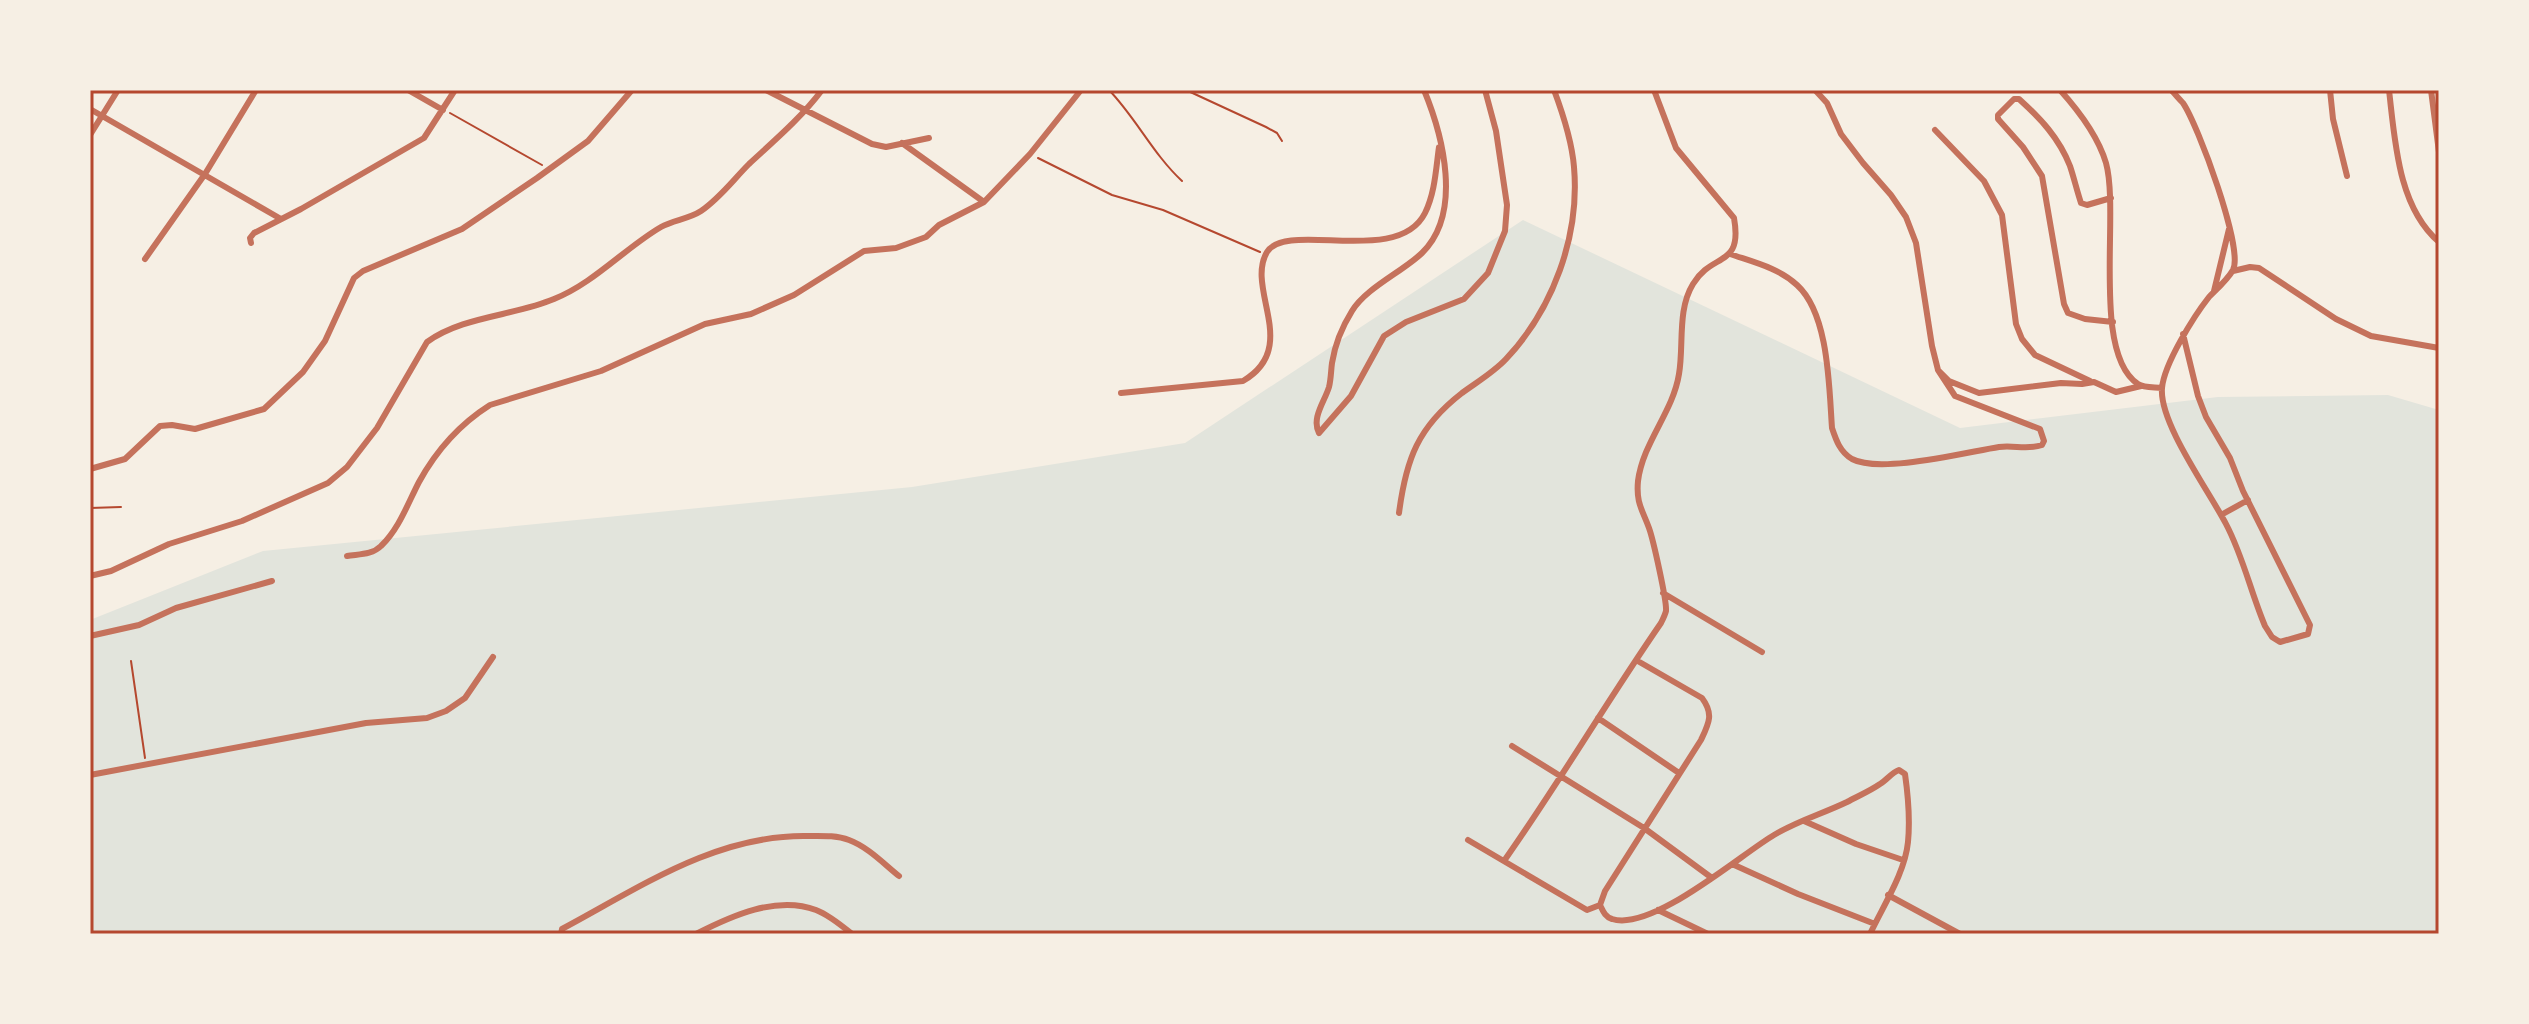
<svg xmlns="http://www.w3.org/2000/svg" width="2529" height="1024" font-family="'DejaVu Sans',sans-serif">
<rect width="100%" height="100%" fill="#f6efe4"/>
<path fill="#e2e4dc" d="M1523,220L1960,428L2218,397L2388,395L2439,410V934H90V620L263,551L912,487L1185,443Z"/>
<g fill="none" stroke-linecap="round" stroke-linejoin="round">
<path stroke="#b5482f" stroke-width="2" d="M1109,90C1136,118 1153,154 1182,181
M1186,90L1266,127L1277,133L1282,141
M450,113L542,165
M1038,158L1112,195L1163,210L1260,252
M90,508L121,507
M131,661L145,758"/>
<path stroke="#c5725c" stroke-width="6" d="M408,90L443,110
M766,90L872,144L886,147L929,138
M1424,90C1443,136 1463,213 1422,253C1402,272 1366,288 1352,311C1342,327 1335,344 1332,363C1331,370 1331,379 1329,387C1325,401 1311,418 1319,433L1351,396L1384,336L1406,322L1464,299L1488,273L1505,231L1507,205L1496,131L1485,90
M1815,90L1827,103L1841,134L1863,163L1891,195L1906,217L1916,243L1932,346L1938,370L1949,381L1979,393L2061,383L2082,384L2094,382L2116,392L2141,386
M2060,90C2078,110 2098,136 2106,163C2120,213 2091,353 2138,384C2144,388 2154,387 2162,388
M2171,90C2175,94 2179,99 2183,103C2198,125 2244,249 2233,270C2228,279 2217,289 2209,297C2194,316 2164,364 2162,388C2159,423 2209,491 2226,524C2243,556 2251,593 2265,626L2272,637L2280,642L2308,634L2310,625L2243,491L2230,458L2206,417L2198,396L2183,334
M2330,90L2333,119L2347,176
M2389,90C2395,141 2398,207 2439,242
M2431,90L2439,152
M90,109L281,219
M1935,130L1984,181L2002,215L2016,324L2022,339L2035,355L2090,381
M90,135L118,90
M902,143L984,202
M2111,198L2087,205L2081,203C2077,191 2074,178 2070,166C2059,138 2041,119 2019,99H2014L1998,115V119L2023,147L2042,176L2064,304L2068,313L2085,319L2113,322
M251,243L250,238L254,233L301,209L424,138L455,90
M1730,254C1753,262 1779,268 1797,285C1829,314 1829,387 1832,428C1836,440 1840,452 1852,459C1880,474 1967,452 1999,447C2013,445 2029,450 2042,445L2044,441L2040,429L1955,396L1938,370
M145,259L205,174L256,90
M2233,271L2250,267L2259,268L2336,319L2371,336L2439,348
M2214,291L2229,229
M1121,393L1243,381C1301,347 1245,289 1267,252C1287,220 1398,267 1425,213C1435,193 1436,168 1439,147
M90,469L125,459L160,426L172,425L195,429L264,409L303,372L325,341L354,278L363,271L462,229L537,178L588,141L632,90
M1399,513C1406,459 1418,427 1462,393C1477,382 1494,372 1506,359C1553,309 1580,236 1574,167C1572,142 1563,114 1554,90
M2221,515L2248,500
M347,556C359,554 372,555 381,546C399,529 408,503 419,482C436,451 460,424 490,405L601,371L705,324L751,314L794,295L864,251L896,248L926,237L939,225L984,202L1030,154L1081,90
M90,576L111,571L169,544L242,521L328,483L347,467L377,428L427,342C463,316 514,316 554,299C594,283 625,248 661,227C673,220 689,219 701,211C720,198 733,180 749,164C775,140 801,118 822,90
M1663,593L1762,652
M90,636L139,625L176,608L272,581
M1636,660L1702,698C1714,714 1709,723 1701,740L1605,891L1600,905C1603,911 1605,917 1612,919C1652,932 1740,855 1774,835C1797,821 1822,814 1847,802C1858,796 1870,791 1880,784C1887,780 1891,773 1899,770L1905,774C1908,795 1910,821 1908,842C1905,873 1883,906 1870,934
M1598,718L1679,773
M1512,746L1644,828L1712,878
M90,775L366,723L427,718L446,711L465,698L493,657
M1804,821L1856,844L1903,860
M1468,840L1587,910L1600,905
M1504,861C1559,783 1607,701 1661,623C1663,619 1665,615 1666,611C1667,601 1653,539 1649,528C1642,509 1636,503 1638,481C1643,442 1673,412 1679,374C1684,345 1677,310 1693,284C1712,252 1743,268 1734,218L1676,148L1654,90
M1732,864L1798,894L1875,924
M1888,895L1960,934
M1658,910L1708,934
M561,934L562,929C639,888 715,835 806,836C821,836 836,835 849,840C868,847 884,864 899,876
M696,934C731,916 777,895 816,910C829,915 841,925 852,934"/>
</g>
<rect width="2529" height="1024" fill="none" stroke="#f6efe4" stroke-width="184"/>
<rect x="92" y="92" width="2345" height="840" fill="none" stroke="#b5482f" stroke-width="3"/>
</svg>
